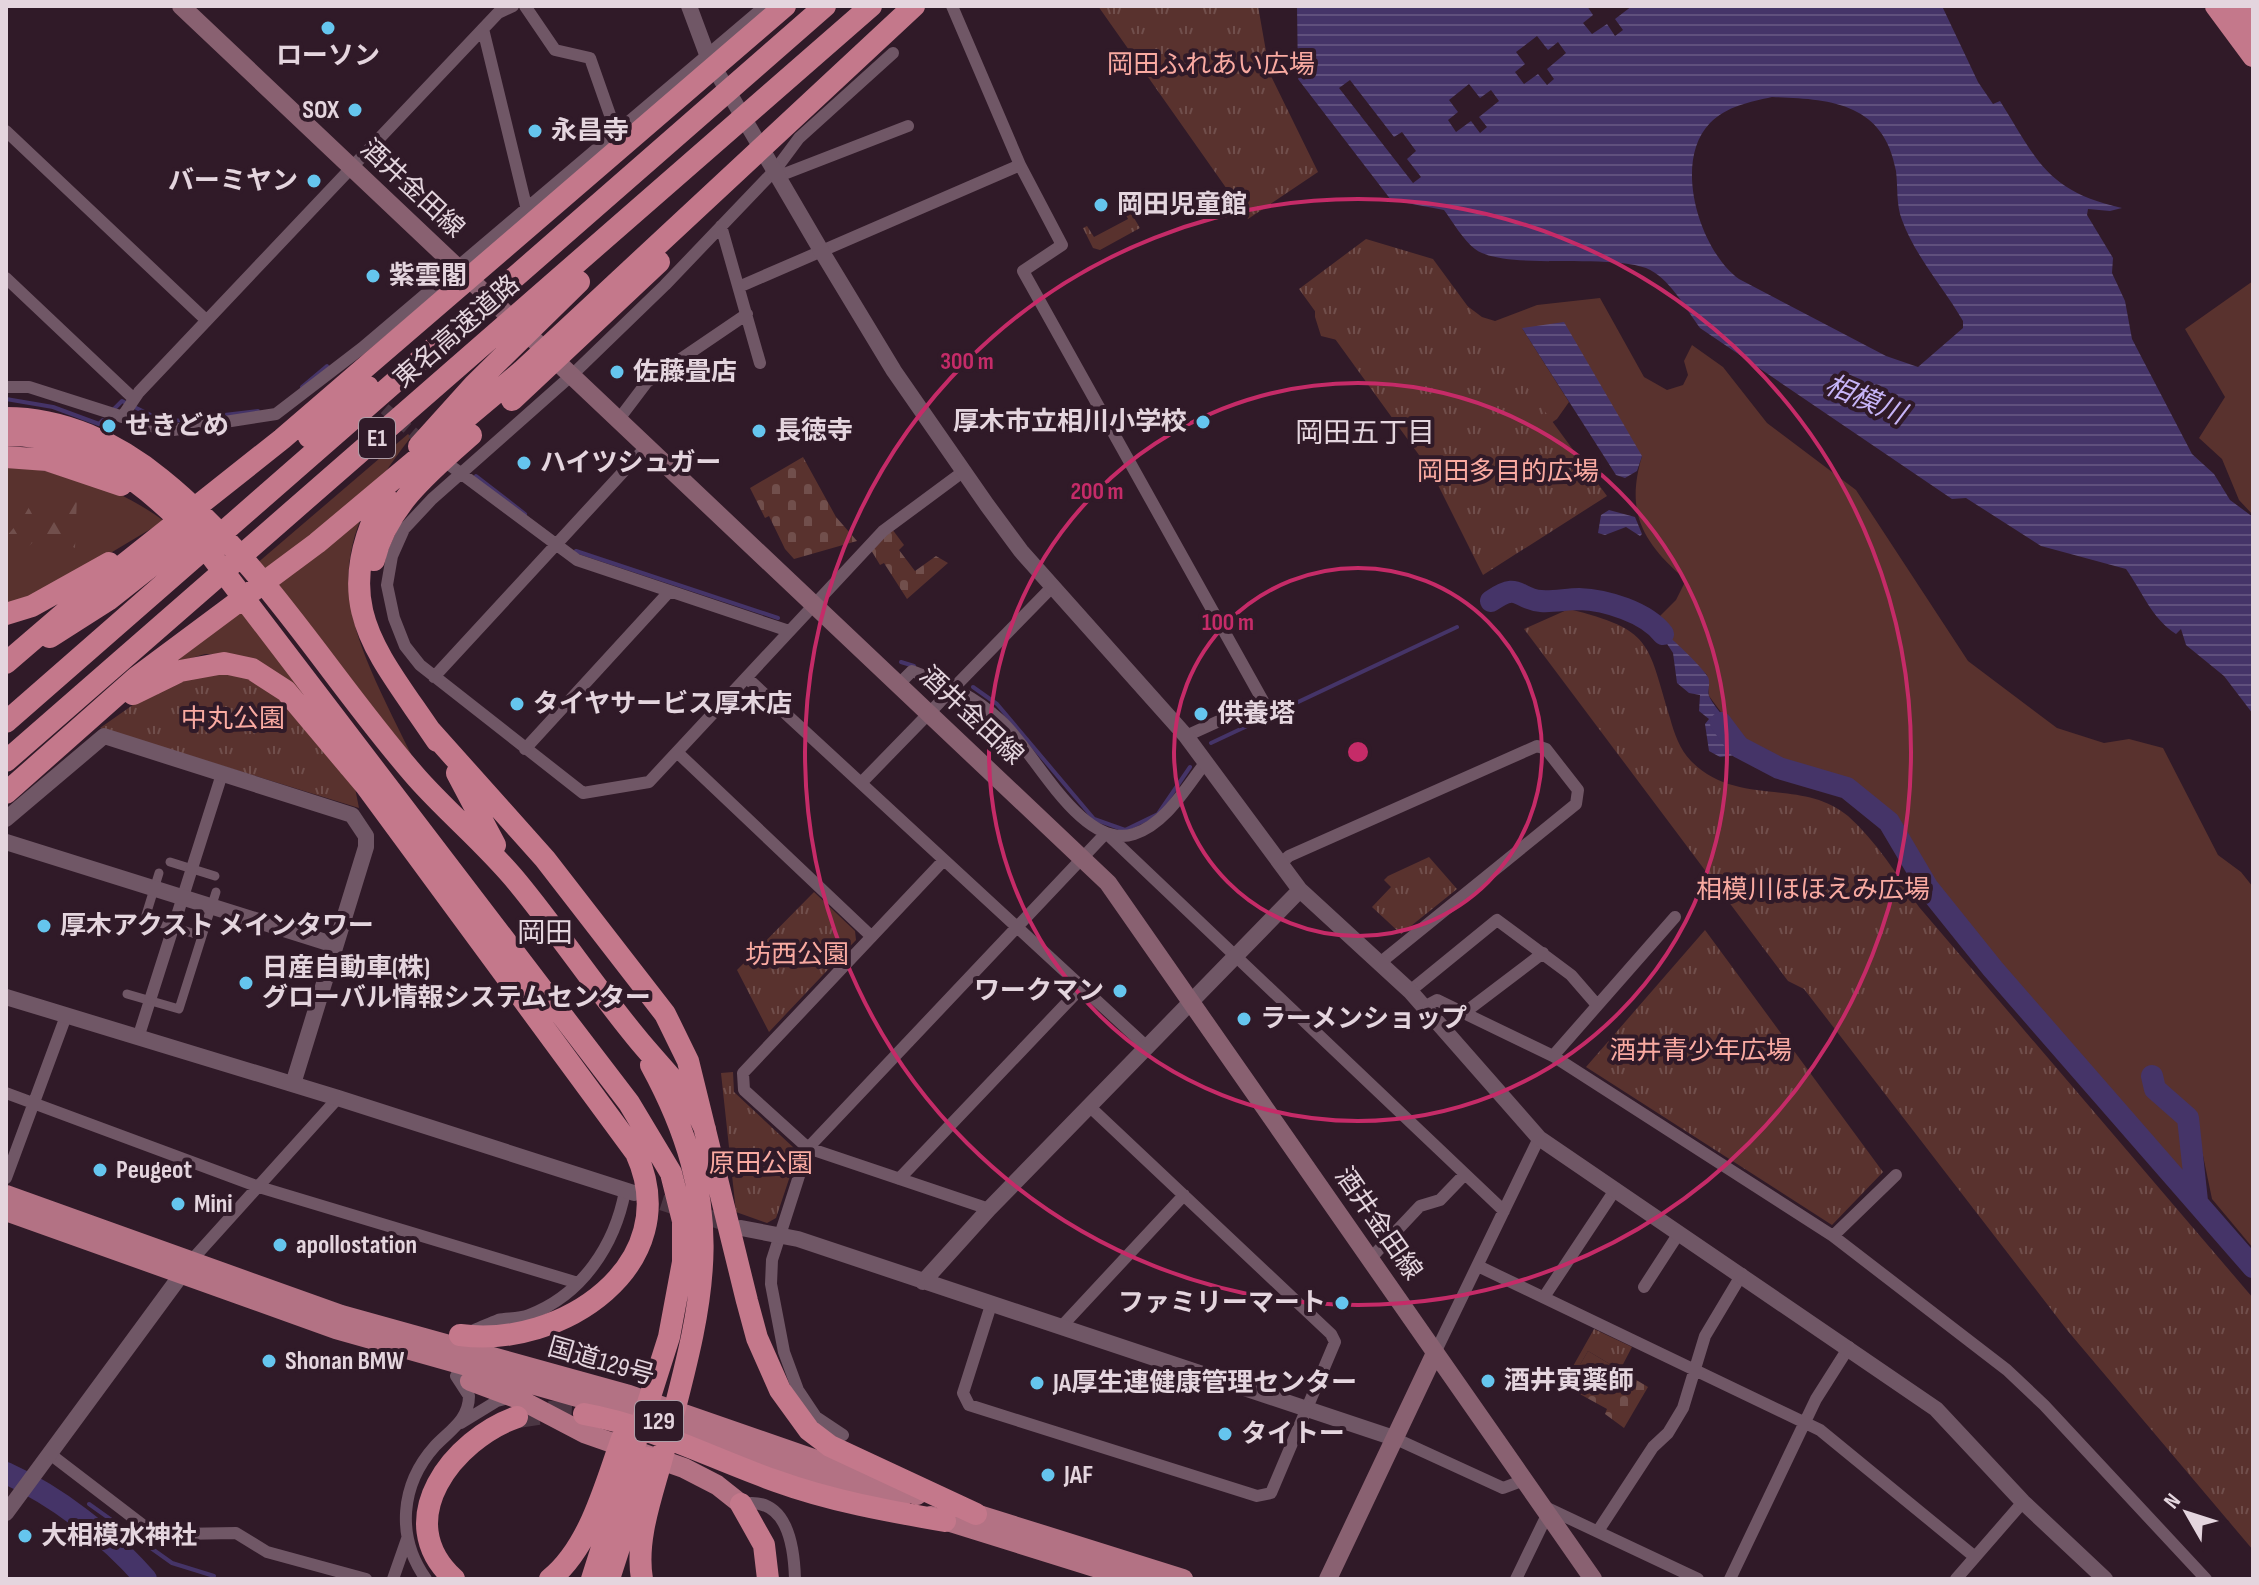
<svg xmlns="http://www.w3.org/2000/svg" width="2259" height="1585" font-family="'Sofia Sans Condensed','Noto Sans JP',sans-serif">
<defs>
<pattern id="forest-firs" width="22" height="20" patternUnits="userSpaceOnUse" patternTransform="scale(2)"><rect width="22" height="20" fill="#59322e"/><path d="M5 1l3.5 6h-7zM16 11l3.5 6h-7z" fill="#714f4c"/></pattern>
<pattern id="cemetery-stones" width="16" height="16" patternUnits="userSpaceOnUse" patternTransform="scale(2)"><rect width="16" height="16" fill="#59322e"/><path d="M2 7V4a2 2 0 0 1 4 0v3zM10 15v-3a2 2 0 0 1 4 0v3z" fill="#714f4c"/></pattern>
<pattern id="park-tufts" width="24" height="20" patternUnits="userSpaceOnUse" patternTransform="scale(2)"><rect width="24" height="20" fill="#59322e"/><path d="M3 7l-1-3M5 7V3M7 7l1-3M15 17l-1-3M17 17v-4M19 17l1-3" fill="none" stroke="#714f4c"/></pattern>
<pattern id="water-rules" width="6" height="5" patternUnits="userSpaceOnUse" patternTransform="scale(2)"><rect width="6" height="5" fill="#453468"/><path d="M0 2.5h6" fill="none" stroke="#60507d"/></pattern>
</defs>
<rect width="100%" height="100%" fill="#301a28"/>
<path fill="#59322e" d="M2253,281V515L2239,500L2222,459L2199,438L2225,397L2185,329Z
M1450,293L1482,317L1495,321L1537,305L1600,298L1644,377L1667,390L1683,385L1688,375L1684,361L1692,345L1723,367L1767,423L1856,490L1968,661L2057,728L2104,743L2129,739L2163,748L2218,855L2241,872L2253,887V1248L2212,1199L2195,1117L2159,1089L2152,1077H2145L2166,1108L2184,1122L2191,1184L2177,1176L1982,950L1919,874L1893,831L1849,798L1783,775L1782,761L1766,749L1738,742L1732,727L1709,696L1707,675L1654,622L1676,600L1686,580C1643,543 1625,513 1642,456L1522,328L1569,402L1557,419L1528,439L1345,342L1321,336L1315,317V295Z
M408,434L411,437C310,565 347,624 412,756L255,565Z
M6,468C62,467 119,488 164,521L52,588L6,604Z
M244,606L348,745L226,654H205L168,665Z"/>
<path fill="url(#forest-firs)" d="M72,493L77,496L75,548L62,541L37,538L24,551L20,548L13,551L6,564V537L17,524L6,519V497C27,498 27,506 36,521L53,523L61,502Z"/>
<path fill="url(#cemetery-stones)" d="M803,457L836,517L857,541L794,559L785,549L769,516L765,518L750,488Z
M892,529L904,545L899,550L915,571L936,556L948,563L907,599L884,563L880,565L871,550Z
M1588,1351L1648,1387L1624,1428L1605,1414L1607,1409L1567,1387Z"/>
<path fill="url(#park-tufts)" d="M1098,6H1258L1270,74L1318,172L1248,219Z
M1131,213L1140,228L1100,250L1093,248L1083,228L1087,226L1094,237L1128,219L1126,215Z
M1366,239L1433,259L1607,496L1483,575L1432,473L1299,289Z
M1569,609C1652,630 1647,641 1670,718C1674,733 1680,750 1691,761C1737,808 1802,777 1848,816C1876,841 1898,876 1919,907L2253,1298V1550L2067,1330L1804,989L1788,981L1524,629Z
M224,669L253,675L279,693L354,783L359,808L100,728L157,688Z
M1429,857L1457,889L1401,934L1372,907L1391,887L1384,880L1388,876Z
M814,892L855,931L856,940L769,1032L737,970Z
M1705,930L1883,1172L1832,1225L1586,1067Z
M733,1072L734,1092L794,1148L796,1158L776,1218L767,1223L736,1212L721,1073Z
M1594,1329L1632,1347L1620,1370L1588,1351L1567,1387L1563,1384Z"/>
<path fill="url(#water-rules)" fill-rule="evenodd" d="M1297,6H1587L1593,15L1583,23L1592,34L1607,24L1615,36L1623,30L1615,19L1632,6H1942L1978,82L1993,104L2000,101C2038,162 2047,191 2122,208L2110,211L2088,209L2087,215L2113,258L2112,273L2125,301L2132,339L2192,454L2214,474L2230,500L2253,517V714L2224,676L2186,645L2181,629L2176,634C2152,619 2142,591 2126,569L2041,546L1966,498L1952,499L1700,328C1686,309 1669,277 1646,268C1606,253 1504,271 1475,249C1463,240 1453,222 1444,210L1391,200L1298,79ZM1537,36L1548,50L1558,42L1566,53L1547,69L1554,79L1547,85L1538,74L1524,84L1515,72L1525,64L1516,52ZM1350,80L1394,137L1402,132L1416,151L1407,159L1421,177L1413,183L1339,88ZM1469,84L1480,98L1491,90L1499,101L1479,117L1487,127L1480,133L1471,121L1456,132L1448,120L1458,112L1449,100ZM1772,97C1829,99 1884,102 1896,171C1898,187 1896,205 1902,220C1915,256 1944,288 1963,321V328L1918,367L1886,356L1739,279C1700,251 1672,162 1710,123C1727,106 1750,102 1772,97Z
M1564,322L1642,456L1637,471L1625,478L1616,475L1522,328Z
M1609,510L1635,517L1642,534L1640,536L1626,527L1605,535L1598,533L1601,515Z
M1640,615C1651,617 1703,667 1708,677C1711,684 1707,690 1709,696C1717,715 1746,731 1737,755L1720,757L1709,751L1705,724L1709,719L1699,711L1700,695L1689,693L1677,683L1673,653L1656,627L1640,621Z"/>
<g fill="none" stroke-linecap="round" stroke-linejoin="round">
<path stroke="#453468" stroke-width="4" d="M302,387L327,366
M6,399L53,407L99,424L103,420
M114,409L122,401L165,422L258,411
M476,476L525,514
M576,551L778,618
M901,662L914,666
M930,672L948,678
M973,687L997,704L1094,819L1125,830L1158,814L1190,767
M1211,743L1457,627
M89,1504L172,1563L214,1576"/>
<path stroke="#453468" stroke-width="22" d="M1491,601C1520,581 1516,599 1541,601C1553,602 1567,599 1579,599C1606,600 1646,612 1663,634
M1721,723L1739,747L1779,768L1847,788L1889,822L1928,888L1993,969L2253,1267
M2152,1076L2155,1089L2188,1118L2197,1201
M6,1473C59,1497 108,1536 146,1579"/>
<path stroke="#4b3643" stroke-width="12" stroke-dasharray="12 6" stroke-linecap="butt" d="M371,397L427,445"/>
<path stroke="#4b3643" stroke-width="16" stroke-dasharray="16 8" stroke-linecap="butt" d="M639,1195L735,1226"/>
<path stroke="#4b3643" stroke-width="22" stroke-dasharray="22 11" stroke-linecap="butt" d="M517,1417L551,1412L584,1414"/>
<path stroke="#705766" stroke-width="9" d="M170,862L215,876
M146,915L159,873
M150,920L202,936
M127,994L179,1009L216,892"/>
<path stroke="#705766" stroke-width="12" d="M525,6L555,50L590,58L616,132
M952,6L1020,165L1062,245L1023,271L1263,701L1186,736
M483,29L527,210
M893,53L799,138L776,169L665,285L572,375L432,499L404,529L392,556L387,585L394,618L405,646L420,665L583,793L649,782L883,531L964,471
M6,131L206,320
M779,176L908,126
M721,226L760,363
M6,278L134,399
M741,286L1020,165
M6,387H29L167,431L276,414L362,348L765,6
M122,417L139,392L498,13L513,6
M619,419L647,382L747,314
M451,466L577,560L789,631
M434,677L647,446
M747,678L1148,1048
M899,684L912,671C947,684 974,696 1001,721C1034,750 1081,851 1134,834C1166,824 1186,787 1206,762
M525,749L668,593
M678,753L871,936
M862,782L1053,586
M944,860L743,1073L744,1090L808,1148L989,1209
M1280,864L1289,856L1537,746L1546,749L1578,790L1576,804L1381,962
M1410,991L1497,920L1571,975L1597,1005
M1424,1007L1437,1000L1553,1056L1833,1236L2007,1370L2044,1405L2206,1579
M1464,1013L1543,953
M138,1038L222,774
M1553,1056L1675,917
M6,1093L259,1187L578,1283
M6,1178L66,1016
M899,1179L1080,989
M1833,1236L1896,1175
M1371,1258L1420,1206L1440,1200L1465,1174
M190,1262L338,1098
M1478,1266L1820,1430L1975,1557
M1644,1287L1679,1233
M1544,1297L1615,1190
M991,1305L963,1393L969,1405L1257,1496L1271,1493L1335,1342L1331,1334L1089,1106
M1061,1327L1184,1195
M474,1330C482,1327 490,1323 498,1320C508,1318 519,1319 529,1315C582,1295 615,1245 625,1191
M1435,1353L1539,1138
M461,1423L497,1401L512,1397
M843,1435L816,1417L798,1390L784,1352L771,1284L772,1260L808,1148L1106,833L1504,1211
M1394,1438L1503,1488L1524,1480
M50,1454L144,1526L178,1534L236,1533L267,1552L366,1579
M741,1504C787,1495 794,1545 795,1579
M1545,1507L1698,1579
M1598,1531L1653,1447L1668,1433L1683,1408L1705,1336L1742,1274
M393,1579L407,1539
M426,1579C396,1537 400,1485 435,1446C449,1431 469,1420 469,1396L456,1376
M1516,1579L1548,1513
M1730,1579L1816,1399L1849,1347
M1956,1579L2023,1502"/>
<path stroke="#705766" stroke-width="16" d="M689,6L708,57L822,252L894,371L987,505L1021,551L1186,736L1300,890L1410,991L1539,1138L1936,1409L2023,1502L2105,1579
M6,819L104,736L352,815L366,836V847L293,1084
M6,842L335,945
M6,997L338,1098L634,1193
M741,1228L798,1239L1394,1438
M923,1282L989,1209L1300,890
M6,1513L187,1267"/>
<path stroke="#896171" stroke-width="18" d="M181,6L1108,883L1593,1579
M1328,1579L1435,1353"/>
<path stroke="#b37284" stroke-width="20" d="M6,1195L341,1315L629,1395L917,1495
M6,1211L336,1329L620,1409L900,1505
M470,1381L521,1400L584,1433L684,1468L717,1485L741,1504
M963,1510L1183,1579
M931,1516L1133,1579"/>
<path stroke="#c4788b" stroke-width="22" d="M2216,6L2253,56
M2240,6L2253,24
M512,400L659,262
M6,418C63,418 117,443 161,479C264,562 331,680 417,778C449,814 487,845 518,883C559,933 595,987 636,1037C661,1068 689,1092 705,1129
M6,435C84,433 150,487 200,541L629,1103L671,1173L683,1221V1262L669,1337L592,1579
M309,437L368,387
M419,446L474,385L579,282
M6,457L47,460L121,485
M385,494C327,607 376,649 437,741
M374,560C387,506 430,471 471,435
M6,614L32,606L109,563
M50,637L108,600L199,528
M6,663L84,596L282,439L785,6
M133,694L180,671L224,663L252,669L286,691L366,786L636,1153C687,1265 561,1349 460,1335
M6,722L825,6
M428,728L545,859L665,1014L688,1061L747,1301L757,1338L780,1390L809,1430L830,1446L976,1514
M6,761L871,6
M457,773L495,845
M6,793L137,677L317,543L522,371L914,6
M584,1414C651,1426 713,1459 776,1481C831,1501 888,1511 945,1521
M741,1504L764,1545L768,1579
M454,1579C389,1520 454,1439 517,1417
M550,1579C591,1546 606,1481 624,1433
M609,1579L648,1458
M642,1579C635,1538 653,1493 663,1454C703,1300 732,1214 651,1065"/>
</g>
<g fill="none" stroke="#c52b68" stroke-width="4">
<circle cx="1358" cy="752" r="184"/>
<circle cx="1358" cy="752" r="369"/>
<circle cx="1358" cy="752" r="553"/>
</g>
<g fill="#65c5ee" stroke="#301a28" stroke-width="3">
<circle cx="328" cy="28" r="8"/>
<circle cx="355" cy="110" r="8"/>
<circle cx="535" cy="131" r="8"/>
<circle cx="314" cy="181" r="8"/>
<circle cx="1101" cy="205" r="8"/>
<circle cx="373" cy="276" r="8"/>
<circle cx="617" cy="372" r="8"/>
<circle cx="1203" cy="422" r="8"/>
<circle cx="109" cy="426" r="8"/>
<circle cx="759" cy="431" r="8"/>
<circle cx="524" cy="463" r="8"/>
<circle cx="517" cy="704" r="8"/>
<circle cx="1201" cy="714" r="8"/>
<circle cx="44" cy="926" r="8"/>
<circle cx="246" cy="983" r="8"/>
<circle cx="1120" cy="991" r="8"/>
<circle cx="1244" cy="1019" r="8"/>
<circle cx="100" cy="1170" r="8"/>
<circle cx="178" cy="1204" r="8"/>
<circle cx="280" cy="1245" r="8"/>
<circle cx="1342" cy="1303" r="8"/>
<circle cx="269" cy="1361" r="8"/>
<circle cx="1488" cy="1381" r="8"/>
<circle cx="1037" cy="1383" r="8"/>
<circle cx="1225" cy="1434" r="8"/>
<circle cx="1048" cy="1475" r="8"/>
<circle cx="25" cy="1536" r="8"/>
</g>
<g text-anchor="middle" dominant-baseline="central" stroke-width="8" stroke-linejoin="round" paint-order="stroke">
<g fill="#301a28" stroke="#ae9da7" stroke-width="2">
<rect x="359" y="418" width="36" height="40" rx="6"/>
<rect x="635" y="1401" width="48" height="40" rx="6"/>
</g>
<g font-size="24" font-weight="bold" fill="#e4d5de">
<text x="377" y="438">E1</text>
<text x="659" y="1421">129</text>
</g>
<g font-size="26" font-weight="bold" fill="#e4d5de" stroke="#301a28" text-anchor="start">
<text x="328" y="56" text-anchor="middle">ローソン</text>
<text x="339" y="110" text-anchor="end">SOX</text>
<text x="551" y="131">永昌寺</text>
<text x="298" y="181" text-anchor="end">バーミヤン</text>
<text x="1117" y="205">岡田児童館</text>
<text x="389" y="276">紫雲閣</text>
<text x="633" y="372">佐藤畳店</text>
<text x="1187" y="422" text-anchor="end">厚木市立相川小学校</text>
<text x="125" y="426">せきどめ</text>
<text x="775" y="431">長徳寺</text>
<text x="540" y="463">ハイツシュガー</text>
<text x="533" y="704">タイヤサービス厚木店</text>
<text x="1217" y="714">供養塔</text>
<text x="60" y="926">厚木アクスト メインタワー</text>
<text x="262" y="968">日産自動車(株)<tspan x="262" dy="30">グローバル情報システムセンター</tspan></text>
<text x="1104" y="991" text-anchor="end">ワークマン</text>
<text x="1260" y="1019">ラーメンショップ</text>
<text x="116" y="1170">Peugeot</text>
<text x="194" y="1204">Mini</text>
<text x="296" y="1245">apollostation</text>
<text x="1326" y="1303" text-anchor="end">ファミリーマート</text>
<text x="285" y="1361">Shonan BMW</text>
<text x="1504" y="1381">酒井寅薬師</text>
<text x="1053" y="1383">JA厚生連健康管理センター</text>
<text x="1241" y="1434">タイトー</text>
<text x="1064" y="1475">JAF</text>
<text x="41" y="1536">大相模水神社</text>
</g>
<g font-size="26" fill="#f9aaa1" stroke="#301a28">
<text x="1211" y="65">岡田ふれあい広場</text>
<text x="1508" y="472">岡田多目的広場</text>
<text x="233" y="719">中丸公園</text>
<text x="1813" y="890">相模川ほほえみ広場</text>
<text x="797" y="955">坊西公園</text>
<text x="1701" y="1051">酒井青少年広場</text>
<text x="761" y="1164">原田公園</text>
</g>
<g font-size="26" fill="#e4d5de" stroke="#301a28">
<text transform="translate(412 189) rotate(43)">酒井金田線</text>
<text transform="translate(457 332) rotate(-41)">東名高速道路</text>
<text transform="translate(971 716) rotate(43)">酒井金田線</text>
<text transform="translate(1378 1224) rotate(55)">酒井金田線</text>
<text transform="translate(601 1362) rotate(16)">国道129号</text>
</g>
<g font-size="28" font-style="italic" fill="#c6b4f7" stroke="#301a28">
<text transform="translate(1865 400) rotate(23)">相模川</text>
</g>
<g font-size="28" fill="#e4d5de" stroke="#301a28">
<text x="1365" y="433">岡田五丁目</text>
<text x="545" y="933">岡田</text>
</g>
</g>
<circle cx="1358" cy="752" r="12" fill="#c52b68" stroke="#301a28" stroke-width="4"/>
<g font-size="24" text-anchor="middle" font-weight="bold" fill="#c52b68" stroke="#301a28" stroke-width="8" stroke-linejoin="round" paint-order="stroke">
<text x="967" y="369">300 m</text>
<text x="1097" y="499">200 m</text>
<text x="1228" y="630">100 m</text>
</g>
<rect width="2259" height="1585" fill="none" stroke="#e4d5de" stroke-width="16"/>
<g transform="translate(2187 1513) rotate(309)" stroke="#301a28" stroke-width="6" paint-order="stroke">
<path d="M0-6L14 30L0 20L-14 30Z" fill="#e4d5de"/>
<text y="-12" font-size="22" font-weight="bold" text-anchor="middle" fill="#e4d5de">N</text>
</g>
</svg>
